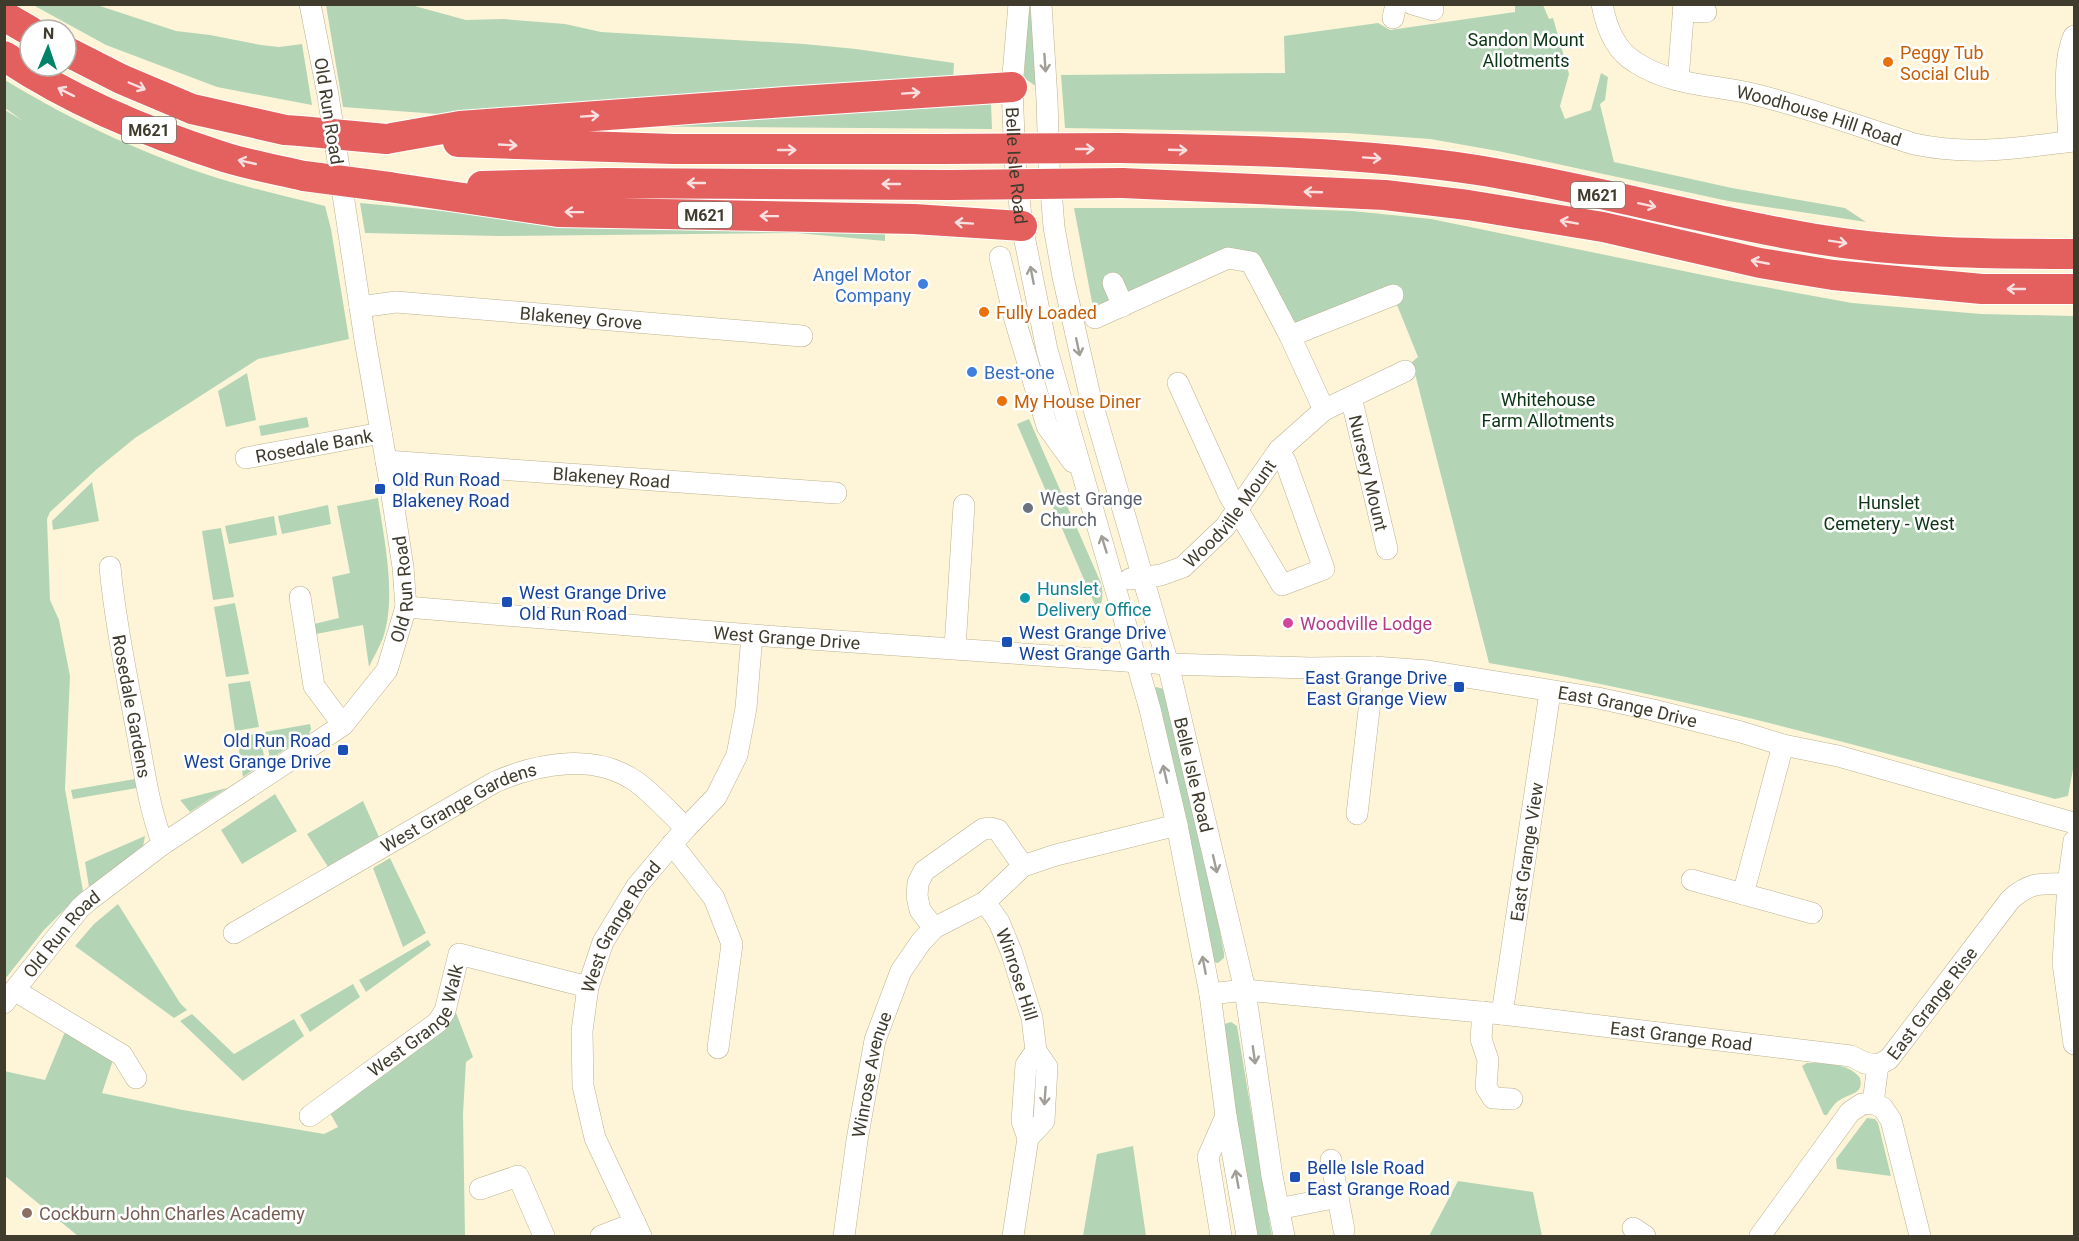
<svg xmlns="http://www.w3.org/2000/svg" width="2079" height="1241" font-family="Roboto,sans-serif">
<rect width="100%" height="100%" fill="#fef5d9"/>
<path fill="#b3d5b6" d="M33,5H97L176,31L210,35L261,45L279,47L302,44L312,105L217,87L106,45Z
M326,5H411L466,20L503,19L565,24L601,32L804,44L856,49L954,63L953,82L451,115L343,107Z
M1027,5H1030L1037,87L1024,78Z
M1515,5H1543L1549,19L1553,18L1569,74L1560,106L1565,119L1591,110L1601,73L1608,77L1605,100L1600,104L1614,162L1732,188L1845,208L1866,222L1728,201L1498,151L1430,139L1347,133L1065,128L1061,75L1285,73L1284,36L1378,23L1390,30L1515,12Z
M5,80C72,121 155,160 231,182C262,191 293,198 325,206L331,229L349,339L258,359L135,438L97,469L50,512L47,519L50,600L59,620L70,676L65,789L83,891L44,930L5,979V110L23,121L5,108Z
M991,103L992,129L587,126Z
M360,203L518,218L885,231V241L797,233L498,236L365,233Z
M1074,208H1262L1352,211L1431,219L1732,281L1852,303L1981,314L2074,316V764L2068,796L2055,799C1868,749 1681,695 1489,663L1412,362L1418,357L1393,295L1290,336L1251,262L1228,258L1095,318Z
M247,373L256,420L226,427L218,391Z
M307,417L309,427L261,436L259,426Z
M1029,419L1101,583C1104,596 1102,606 1095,618L1084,617L1085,613L1095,605L1017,424Z
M92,482L99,521L53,530L52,521Z
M378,498C384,539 397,597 383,638C379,648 373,658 369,667L363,625L316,634L314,624L339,618L332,577L350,573L337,506Z
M328,505L331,524L282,534L278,516Z
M274,516L277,535L229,544L225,526Z
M221,528L234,597L213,600L202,531Z
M235,603L249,674L226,677L214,607Z
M250,681L259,727L235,731L228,684Z
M1156,687L1164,689L1205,852L1224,953V958L1218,963L1213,962L1154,689Z
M310,724L311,729L309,734L270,759L265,732Z
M260,733L265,762L243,777L237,737Z
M135,779L137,788L73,799L71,790Z
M227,788L190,812L180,800Z
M275,794L297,831L242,864L221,830Z
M363,801L379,837L328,867L307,834Z
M145,836L143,847L89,887L85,862Z
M390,858L426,933L403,947L373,868Z
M118,904L180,1003L187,1010L174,1018L75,946L94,924Z
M428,940L431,945L366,992L359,980Z
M353,984L360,997L310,1032L300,1015Z
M455,1010L473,1057L466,1062L463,1114L465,1236H78L5,1176L4,1071L45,1080L64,1034L67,1031L113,1060L102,1093L183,1110L324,1134L338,1127L330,1113L447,1028Z
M192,1014L234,1054L294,1019L304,1036L243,1081L180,1021Z
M1231,1022L1237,1026L1272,1236H1255L1221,1025Z
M1807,1063C1824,1063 1849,1063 1860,1078C1864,1094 1851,1093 1840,1100C1834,1103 1831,1109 1827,1115H1824L1802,1066Z
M1867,1118L1875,1119L1878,1123L1891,1176L1837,1169L1836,1159Z
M1133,1146L1146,1236H1083L1097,1154Z
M1458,1181L1533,1192L1542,1236H1429Z"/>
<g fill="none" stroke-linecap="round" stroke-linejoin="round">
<defs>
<g id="minor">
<path id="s1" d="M1019,4L1012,87L1015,161L1022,226L1047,350L1150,709L1177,825L1210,994L1226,1116L1247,1236"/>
<path id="s2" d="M1041,4L1047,100L1049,165L1054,227L1063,277L1090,396L1168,664L1245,990L1272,1176L1284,1236"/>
<path d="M1412,4L1433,10"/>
<path id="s3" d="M1602,4C1606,26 1615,50 1635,62C1669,85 1714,85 1753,94C1807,107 1861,127 1914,144C1971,156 2018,148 2074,141"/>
<path d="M1683,11L1706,12"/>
<path d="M1393,18L1396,4"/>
<path d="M1678,80L1684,4"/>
<path d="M2069,141C2068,110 2061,64 2074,36"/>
<path d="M1000,257L1015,320L1047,426L1073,462"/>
<path d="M1113,283L1123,306"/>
<path id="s4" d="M360,307L396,302L802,336"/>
<path d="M1095,318L1228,258L1251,262L1290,336L1324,410"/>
<path d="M1290,336L1393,295"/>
<path d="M1178,383L1229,495L1282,585L1324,569L1286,463L1279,450"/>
<path id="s5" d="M1351,397L1387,549"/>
<path id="s6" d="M246,458L381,433"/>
<path id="s7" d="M386,461L836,493"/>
<path id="s8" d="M110,567C115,622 127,677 137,732C144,769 149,809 163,844"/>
<path id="s9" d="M1130,579L1161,575L1183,567L1225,527L1279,450L1324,410L1405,371"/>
<path d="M300,597L314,686L343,725"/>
<path id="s10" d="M406,607L752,635L1168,664L1310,668L1374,667L1428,671L1598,698L1653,710L1741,732L1783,745L1838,756L2074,823"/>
<path d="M955,648L964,505"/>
<path d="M1357,814L1374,667"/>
<path d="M2074,841L2068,884L2063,963L2074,1044"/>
<path d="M672,844L714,898L732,944L718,1048"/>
<path d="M1692,880L1812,913"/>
<path d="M1743,894L1783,745"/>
<path id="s11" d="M985,902L999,922L1011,951L1032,1018L1036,1051L1047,1067L1044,1121L1028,1138"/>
<path d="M934,928L920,910L917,896L918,883L924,871L983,829L991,828L998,830L1023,866"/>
<path id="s12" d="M234,933L495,782C539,763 596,752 638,783C655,796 670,813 686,828"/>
<path d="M14,990L122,1055L136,1078"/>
<path id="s13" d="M1210,994L1245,990L1502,1014L1851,1056L1865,1063L1878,1065"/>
<path id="s14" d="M4,1003L80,908L88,901L163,844L343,725L387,670L406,607L403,567L391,489L365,340L328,95L310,4"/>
<path d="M1483,1012L1481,1039L1488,1060L1486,1087L1493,1098L1512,1099"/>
<path id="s15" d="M1502,1014L1550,692"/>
<path d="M1873,1103L1883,1108L1891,1120L1920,1236"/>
<path id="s16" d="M310,1116L438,1022L445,1011L459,954L588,987"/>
<path d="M1331,1160L1344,1230"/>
<path d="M480,1189L518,1176L544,1236"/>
<path d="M1278,1209L1338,1197"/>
<path d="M1633,1228L1645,1236"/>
<path d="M601,1236L635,1223"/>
<path id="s17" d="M641,1236L595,1138L583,1086L582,1031L588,987L603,942L637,886L686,828L716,797L737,755L746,708L752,635"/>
<path id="s18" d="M844,1236L857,1140L875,1040L901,971L921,942L934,928L985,902L1023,866L1056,855L1177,825"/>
<path d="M1013,1236L1028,1138L1022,1121L1026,1065L1036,1051"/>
<path d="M1221,1236L1208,1157L1226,1116"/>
<path id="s19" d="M1760,1236L1850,1112L1862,1104L1873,1103L1878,1065L1889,1059L2010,900C2029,882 2042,883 2068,884"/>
</g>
<path id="highway" d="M4,16L30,31
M66,51L121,79L192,109L285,130L300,131
M4,56C71,101 148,133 224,157C250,165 278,170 304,176
M386,139L460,126L785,102L1012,87
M458,142L673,149H942
M1119,148C1238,150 1359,152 1477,170C1585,187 1691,217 1799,236C1890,253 1982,254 2074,254
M1122,183L1385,195L1468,205L1603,227L1760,263L1833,275L1982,289H2074
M482,186L605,183L950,185
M389,187L558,212L914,219L1022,226"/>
</defs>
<use href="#minor" stroke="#bbb28f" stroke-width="22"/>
<use href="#highway" stroke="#fff" stroke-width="32"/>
<use href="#minor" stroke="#fff" stroke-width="21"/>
<use href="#highway" stroke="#e3605f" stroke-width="30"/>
<defs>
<path id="highway-bridge" d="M300,131L386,139
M942,149L1119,148
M304,176L389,187
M950,185L1122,183"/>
</defs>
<use href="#highway-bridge" stroke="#fff" stroke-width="32" stroke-linecap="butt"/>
<use href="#highway-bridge" stroke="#e3605f" stroke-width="30"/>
</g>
<defs><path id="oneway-shaft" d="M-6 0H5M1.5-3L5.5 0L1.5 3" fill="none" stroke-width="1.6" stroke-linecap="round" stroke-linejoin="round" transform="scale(1.5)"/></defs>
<g stroke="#a09e96">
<use href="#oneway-shaft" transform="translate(1045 63) rotate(86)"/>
<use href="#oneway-shaft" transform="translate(1032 275) rotate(-101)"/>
<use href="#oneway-shaft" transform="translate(1078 347) rotate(78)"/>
<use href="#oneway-shaft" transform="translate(1104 544) rotate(-107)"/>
<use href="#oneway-shaft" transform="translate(1165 774) rotate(-103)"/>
<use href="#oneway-shaft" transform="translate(1215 864) rotate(77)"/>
<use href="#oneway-shaft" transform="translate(1204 965) rotate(-101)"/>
<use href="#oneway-shaft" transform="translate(1254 1055) rotate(82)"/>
<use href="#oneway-shaft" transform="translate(1045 1096) rotate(94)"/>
<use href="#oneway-shaft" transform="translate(1237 1179) rotate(-100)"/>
</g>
<g stroke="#f9dfdf">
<use href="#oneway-shaft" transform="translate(137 86) rotate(23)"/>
<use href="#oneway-shaft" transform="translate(66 92) rotate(-153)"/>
<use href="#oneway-shaft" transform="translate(911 93) rotate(-4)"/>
<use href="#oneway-shaft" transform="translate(590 116) rotate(-4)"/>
<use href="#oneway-shaft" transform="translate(508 145) rotate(3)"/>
<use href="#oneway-shaft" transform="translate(1085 149)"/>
<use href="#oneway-shaft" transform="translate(787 150)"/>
<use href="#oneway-shaft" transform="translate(1178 150) rotate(2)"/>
<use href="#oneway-shaft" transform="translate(1372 158) rotate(4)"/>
<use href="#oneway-shaft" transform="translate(247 162) rotate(-167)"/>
<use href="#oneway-shaft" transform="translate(696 183) rotate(-180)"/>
<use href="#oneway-shaft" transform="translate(891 184) rotate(-180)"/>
<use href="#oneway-shaft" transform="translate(1313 192) rotate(-178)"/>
<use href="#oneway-shaft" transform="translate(1647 205) rotate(12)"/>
<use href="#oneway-shaft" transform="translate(574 212) rotate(-179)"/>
<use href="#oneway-shaft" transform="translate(769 216) rotate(-179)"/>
<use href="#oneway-shaft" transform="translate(1569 222) rotate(-170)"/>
<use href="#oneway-shaft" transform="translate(964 223) rotate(-176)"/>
<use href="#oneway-shaft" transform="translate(1838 242) rotate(9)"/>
<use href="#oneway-shaft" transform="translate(1760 262) rotate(-169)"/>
<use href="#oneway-shaft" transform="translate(2016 289) rotate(180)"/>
</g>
<g fill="#e8710a" stroke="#fff" stroke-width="2">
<circle cx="1888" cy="62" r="6"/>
<circle cx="984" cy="312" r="6"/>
<circle cx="1002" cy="401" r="6"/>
</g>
<g fill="#3f7fe0" stroke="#fff" stroke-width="2">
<circle cx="923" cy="284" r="6"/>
<circle cx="972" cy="372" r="6"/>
</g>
<g fill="#1a4fb4" stroke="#fff" stroke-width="2">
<rect x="374" y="483" width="12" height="12" rx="3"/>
<rect x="501" y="596" width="12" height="12" rx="3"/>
<rect x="1001" y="636" width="12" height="12" rx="3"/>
<rect x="1453" y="681" width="12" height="12" rx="3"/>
<rect x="337" y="744" width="12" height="12" rx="3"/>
<rect x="1289" y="1171" width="12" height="12" rx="3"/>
</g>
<circle fill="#6b7280" stroke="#fff" stroke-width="2" cx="1028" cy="508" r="6"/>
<circle fill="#0f9aa8" stroke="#fff" stroke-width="2" cx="1025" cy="598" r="6"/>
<circle fill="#d1479c" stroke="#fff" stroke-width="2" cx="1288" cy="623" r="6"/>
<circle fill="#8d6e63" stroke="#fff" stroke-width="2" cx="27" cy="1213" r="6"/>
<g text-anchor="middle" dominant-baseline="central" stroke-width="5" stroke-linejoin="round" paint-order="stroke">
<g fill="#fff" stroke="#79766c" stroke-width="1.5">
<rect x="122" y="117" width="54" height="26" rx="4.5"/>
<rect x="1571" y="182" width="54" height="26" rx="4.5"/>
<rect x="678" y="202" width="54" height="26" rx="4.5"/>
</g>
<g font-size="16" font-weight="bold" fill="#403c2d">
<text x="149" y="130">M621</text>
<text x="1598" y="195">M621</text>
<text x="705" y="215">M621</text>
</g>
<g font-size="18" fill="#0b3514" stroke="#fff">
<text x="1526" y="39">Sandon Mount<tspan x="1526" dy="21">Allotments</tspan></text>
<text x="1548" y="399">Whitehouse<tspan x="1548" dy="21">Farm Allotments</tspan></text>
<text x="1889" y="502">Hunslet<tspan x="1889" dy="21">Cemetery - West</tspan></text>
</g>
<g font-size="18" fill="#c56008" stroke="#fff" text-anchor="start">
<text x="1900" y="52">Peggy Tub<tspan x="1900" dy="21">Social Club</tspan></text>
<text x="996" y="312">Fully Loaded</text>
<text x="1014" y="401">My House Diner</text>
</g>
<g font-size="18" fill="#403c2d" stroke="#fff">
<text transform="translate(329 111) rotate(81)">Old Run Road</text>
<text stroke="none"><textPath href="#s3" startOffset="261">Woodhouse Hill Road</textPath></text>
<text stroke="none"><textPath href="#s1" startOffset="162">Belle Isle Road</textPath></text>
<text stroke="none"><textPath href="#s4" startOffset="222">Blakeney Grove</textPath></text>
<text stroke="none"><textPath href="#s6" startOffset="69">Rosedale Bank</textPath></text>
<text stroke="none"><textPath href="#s5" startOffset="78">Nursery Mount</textPath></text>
<text stroke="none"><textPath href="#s7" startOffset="226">Blakeney Road</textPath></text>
<text stroke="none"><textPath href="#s9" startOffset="126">Woodville Mount</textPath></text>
<text stroke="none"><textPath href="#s14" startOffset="596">Old Run Road</textPath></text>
<text stroke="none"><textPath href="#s10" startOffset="382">West Grange Drive</textPath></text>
<text stroke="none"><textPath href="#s8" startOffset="141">Rosedale Gardens</textPath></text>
<text stroke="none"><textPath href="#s10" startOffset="1227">East Grange Drive</textPath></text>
<text stroke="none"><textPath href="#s2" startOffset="789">Belle Isle Road</textPath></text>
<text stroke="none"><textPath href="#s12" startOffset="258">West Grange Gardens</textPath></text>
<text stroke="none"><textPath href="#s15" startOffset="164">East Grange View</textPath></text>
<text stroke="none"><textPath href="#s17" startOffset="330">West Grange Road</textPath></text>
<text stroke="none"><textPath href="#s14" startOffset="90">Old Run Road</textPath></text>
<text stroke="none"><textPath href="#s11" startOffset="80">Winrose Hill</textPath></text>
<text stroke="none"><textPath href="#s19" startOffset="300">East Grange Rise</textPath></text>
<text stroke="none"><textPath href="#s16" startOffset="147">West Grange Walk</textPath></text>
<text stroke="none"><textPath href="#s13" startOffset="474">East Grange Road</textPath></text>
<text stroke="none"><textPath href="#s18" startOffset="164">Winrose Avenue</textPath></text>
</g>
<g font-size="18" fill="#366cbe" stroke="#fff" text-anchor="end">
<text x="911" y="274">Angel Motor<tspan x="911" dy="21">Company</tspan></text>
<text x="984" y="372" text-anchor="start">Best-one</text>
</g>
<g font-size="18" fill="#164399" stroke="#fff" text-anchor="start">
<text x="392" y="479">Old Run Road<tspan x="392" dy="21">Blakeney Road</tspan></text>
<text x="519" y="592">West Grange Drive<tspan x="519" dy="21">Old Run Road</tspan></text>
<text x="1019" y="632">West Grange Drive<tspan x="1019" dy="21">West Grange Garth</tspan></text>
<text x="1447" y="677" text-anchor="end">East Grange Drive<tspan x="1447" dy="21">East Grange View</tspan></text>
<text x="331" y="740" text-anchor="end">Old Run Road<tspan x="331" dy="21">West Grange Drive</tspan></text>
<text x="1307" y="1167">Belle Isle Road<tspan x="1307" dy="21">East Grange Road</tspan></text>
</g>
<g font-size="18" fill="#5b616d" stroke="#fff" text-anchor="start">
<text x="1040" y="498">West Grange<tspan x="1040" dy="21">Church</tspan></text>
</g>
<g font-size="18" fill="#0d838f" stroke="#fff" text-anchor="start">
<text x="1037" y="588">Hunslet<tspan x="1037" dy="21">Delivery Office</tspan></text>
</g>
<g font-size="18" fill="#b23c85" stroke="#fff" text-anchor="start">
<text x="1300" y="623">Woodville Lodge</text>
</g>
<g font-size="18" fill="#785e54" stroke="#fff" text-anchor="start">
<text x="39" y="1213">Cockburn John Charles Academy</text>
</g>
</g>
<rect width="2079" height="1241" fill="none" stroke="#403c2d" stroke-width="12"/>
<g transform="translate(48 48) rotate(2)"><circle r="28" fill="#ffffff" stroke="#b3b1ab" stroke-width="1.5"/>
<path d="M0-4.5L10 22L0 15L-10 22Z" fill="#008366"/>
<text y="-9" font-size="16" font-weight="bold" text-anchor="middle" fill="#403c2d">N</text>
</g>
</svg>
